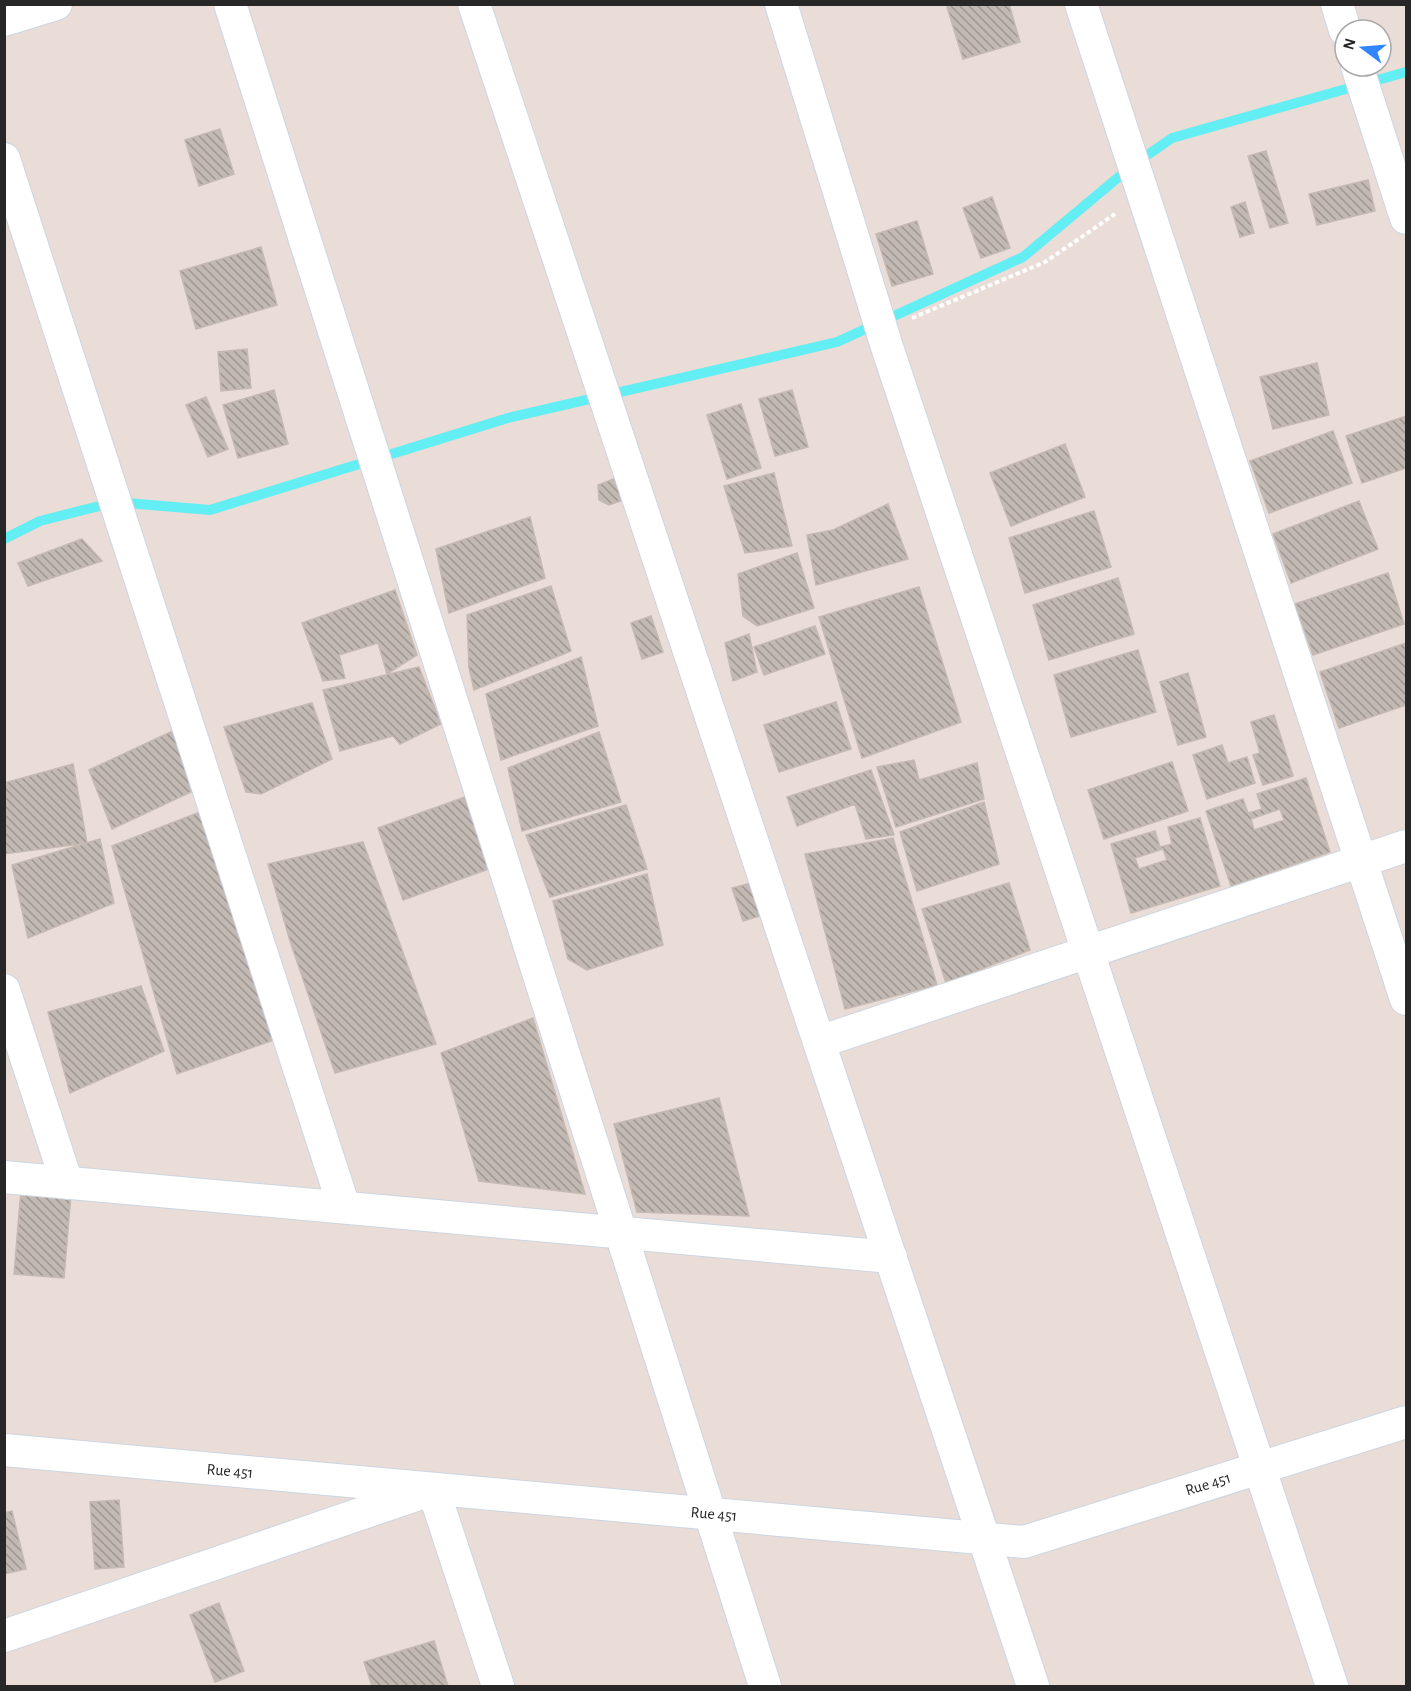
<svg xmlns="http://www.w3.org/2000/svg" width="1411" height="1691" font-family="'Alegreya Sans',sans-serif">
<defs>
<pattern id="building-back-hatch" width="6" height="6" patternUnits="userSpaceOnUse" patternTransform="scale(1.5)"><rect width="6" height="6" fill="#c2b9b3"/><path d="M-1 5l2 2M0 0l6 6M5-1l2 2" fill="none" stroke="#9e9692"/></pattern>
</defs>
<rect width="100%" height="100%" fill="#eaddd7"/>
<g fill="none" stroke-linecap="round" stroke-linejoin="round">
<path stroke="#63eef3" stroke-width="10" d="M4,539L40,521L115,502L210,510L508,418L837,342L1023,257L1133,165L1172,138L1406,72"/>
</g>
<path fill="url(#building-back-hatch)" stroke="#c5b9b1" stroke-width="1.5" fill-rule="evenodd" d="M955,4H1009L1020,42L963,59L947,7Z
M220,129L234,174L199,186L185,140Z
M1266,151L1288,223L1270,228L1248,156Z
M1368,180L1375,211L1317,225L1309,194Z
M992,197L1010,248L981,258L963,208Z
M1245,202L1254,233L1240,237L1231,207Z
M917,221L933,274L892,286L876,234Z
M261,247L277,305L196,329L180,271Z
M247,349L251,388L221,391L218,352Z
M1317,363L1329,415L1273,429L1260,377Z
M274,390L288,444L238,458L223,405Z
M792,390L808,447L775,456L759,399Z
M206,397L228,449L208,457L186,405Z
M741,404L761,468L727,479L707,415Z
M1406,416V468L1362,483L1346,436Z
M1333,431L1352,483L1269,513L1250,461Z
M1065,444L1085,497L1011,526L990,473Z
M774,473L792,546L745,553L724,486Z
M616,478L626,499L609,505L599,500L598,485Z
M1359,501L1378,549L1291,583L1273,534Z
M888,504L908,559L816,585L807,535L833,530Z
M1094,511L1111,567L1025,593L1009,538Z
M530,517L545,578L449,613L436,549Z
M82,539L102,561L28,586L18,563Z
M797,553L814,608L757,626L743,616L738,574Z
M1388,573L1404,624L1313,655L1295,604Z
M1118,578L1134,634L1049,660L1033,605Z
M551,586L571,651L474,690L469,668L467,615Z
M919,587L961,722L862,758L819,617Z
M395,590L417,655L387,674L378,643L339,655L345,678L323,681L302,623Z
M651,616L663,652L642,659L631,623Z
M815,626L825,654L764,675L754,647Z
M749,634L757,672L733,681L725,643Z
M1406,643V705L1339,728L1320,672Z
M1138,650L1156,712L1071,737L1054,675Z
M581,657L598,726L501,760L486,694Z
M419,667L441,724L400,744L393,736L340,751L323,690Z
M1188,673L1206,737L1178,745L1160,682Z
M836,702L851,749L779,772L764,725Z
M312,703L332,759L261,794L246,792L224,727Z
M1274,715L1293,776L1263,785L1253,755L1260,753L1251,722Z
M181,727L197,789L112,829L89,770Z
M599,732L621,802L522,831L508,768Z
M1222,745L1228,763L1247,757L1255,783L1207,799L1193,755Z
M914,760L919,780L977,763L984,799L896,827L877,767Z
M1172,762L1188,811L1104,839L1088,790Z
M73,764L87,843L4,854V783Z
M871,770L894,835L866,839L855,804L797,826L787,797Z
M1306,778L1330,852L1231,886L1206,811L1243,799L1248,813L1262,809L1257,794ZM1280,809L1284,820L1254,830L1251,819Z
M468,796L494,867L403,900L378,828Z
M984,802L999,864L917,891L900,832Z
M626,805L647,869L550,897L526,835Z
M200,812L274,1040L177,1074L112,846Z
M1200,818L1220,886L1131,913L1111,844L1155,831L1160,847L1172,844L1168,827ZM1163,849L1167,860L1139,869L1135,858Z
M893,838L937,985L845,1009L805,854Z
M100,839L114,903L28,938L12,865Z
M363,842L436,1044L335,1073L290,941L268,864Z
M647,874L663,945L587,970L568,959L553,901Z
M755,882L763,915L743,921L732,888Z
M1009,883L1030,950L946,983L922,909Z
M141,986L164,1051L70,1093L48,1012Z
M533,1018L585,1194L479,1181L441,1053Z
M719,1098L749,1216L637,1212L614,1124Z
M21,1190L71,1194L64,1278L14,1274Z
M119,1500L124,1567L95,1569L90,1502Z
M12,1511L26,1569L4,1574V1513Z
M219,1603L244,1671L215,1682L190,1615Z
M434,1641L448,1686H372L364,1662Z"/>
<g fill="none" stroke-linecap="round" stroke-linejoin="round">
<defs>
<path id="minor" d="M230,4L765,1686
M474,4L1033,1686
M781,4L887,347L1332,1686
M1081,4L1406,999
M1337,4L1345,30
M4,20L56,4
M1357,66L1406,218
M4,159L344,1207
M4,990L67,1183
M819,1042L1406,846
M4,1177L891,1257
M4,1450L1024,1542L1406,1422
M4,1636L433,1489L498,1686"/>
</defs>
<use href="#minor" stroke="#ccd5e1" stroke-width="34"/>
<path stroke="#fff" stroke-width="4" stroke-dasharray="4.5 3" stroke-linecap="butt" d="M912,318L1045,262L1115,214"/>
<use href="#minor" stroke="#fff" stroke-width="32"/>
</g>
<g text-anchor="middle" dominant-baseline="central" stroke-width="5" stroke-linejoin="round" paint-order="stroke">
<g font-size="16" fill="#272727" stroke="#fff">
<text transform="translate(230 1471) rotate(5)">Rue 451</text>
<text transform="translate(1208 1484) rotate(-17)">Rue 451</text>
<text transform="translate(714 1514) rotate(5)">Rue 451</text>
</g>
</g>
<rect width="1411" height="1691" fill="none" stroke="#272727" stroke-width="12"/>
<g transform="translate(1363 48) rotate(286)"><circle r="28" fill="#ffffff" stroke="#a9a9a9" stroke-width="1.5"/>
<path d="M0-4.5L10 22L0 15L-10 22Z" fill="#2f86ff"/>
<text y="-9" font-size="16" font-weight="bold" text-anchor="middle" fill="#272727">N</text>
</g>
</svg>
